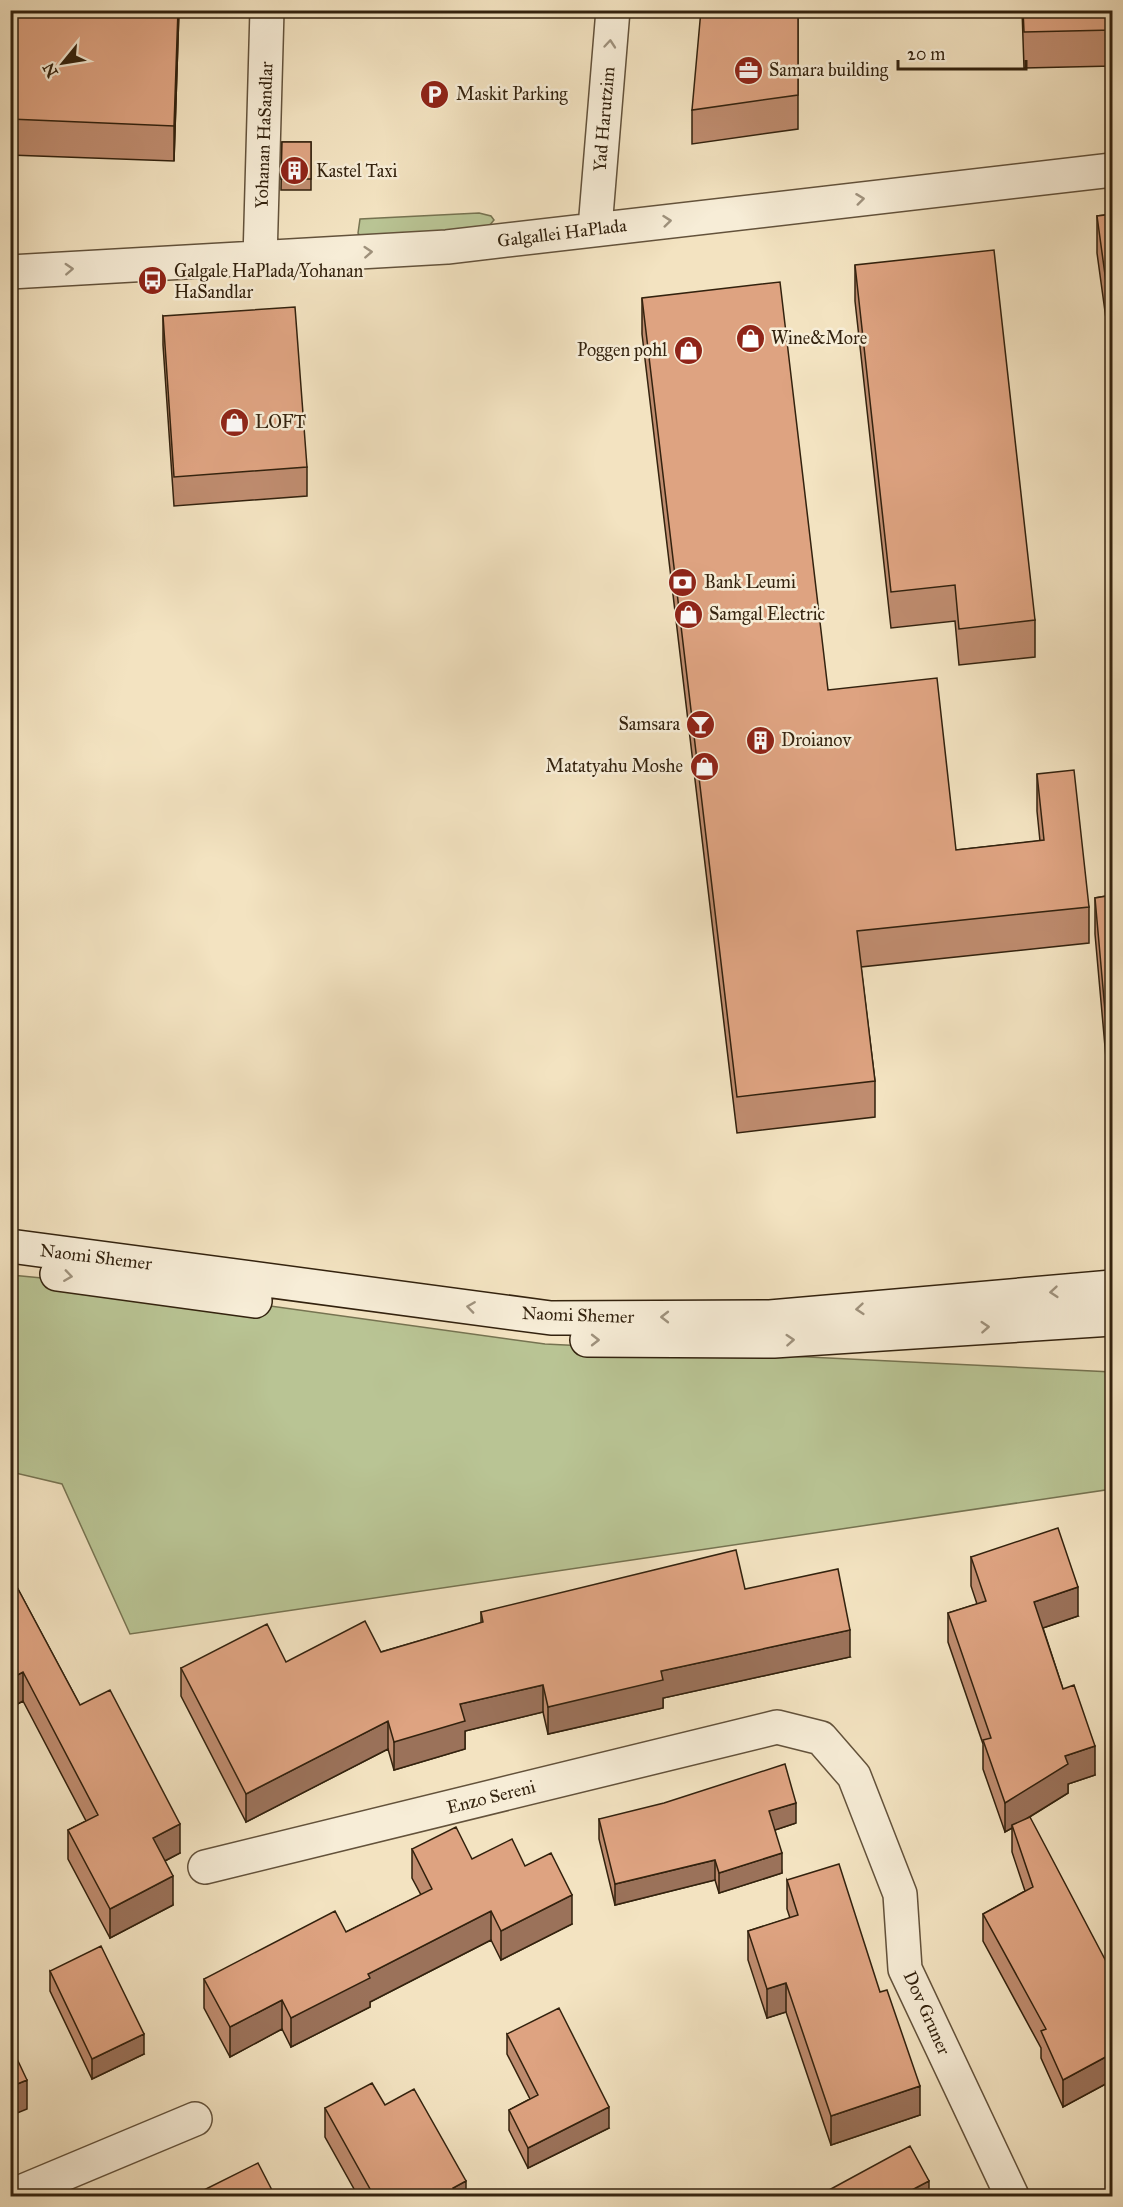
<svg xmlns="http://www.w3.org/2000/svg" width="1123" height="2207" font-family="'IM FELL Great Primer',serif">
<rect width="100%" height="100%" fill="#f3e3c1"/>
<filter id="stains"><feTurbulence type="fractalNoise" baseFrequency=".00333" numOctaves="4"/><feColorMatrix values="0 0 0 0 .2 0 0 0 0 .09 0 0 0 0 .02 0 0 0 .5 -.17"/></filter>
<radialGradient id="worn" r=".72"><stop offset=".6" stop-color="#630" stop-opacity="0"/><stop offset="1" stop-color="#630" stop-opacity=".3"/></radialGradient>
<path fill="#b9c494" stroke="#767351" stroke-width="1.5" d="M479,213L491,216L494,220L489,226L364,243L358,233L360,219Z
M11,1275L125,1286L545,1344L1112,1372V1489L130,1634L62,1484L11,1472Z"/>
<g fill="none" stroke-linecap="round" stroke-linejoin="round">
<defs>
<path id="street" d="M595,228L613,10
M260,259L267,10
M10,272L447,247L1112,170
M205,1867L777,1727L821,1738L854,1776L900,1894L905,1969L1012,2196
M11,2196L195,2119"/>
<path id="secondary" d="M10,1246L551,1318L770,1317L1112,1287
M57,1274L255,1301
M587,1340L774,1341L1112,1319"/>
</defs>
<use href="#street" stroke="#63523b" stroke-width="36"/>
<use href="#secondary" stroke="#33220e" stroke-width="36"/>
<use href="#street" stroke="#f7edd7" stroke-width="33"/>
<use href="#secondary" stroke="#f7edd7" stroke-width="33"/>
</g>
<path fill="#bf8c6f" stroke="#33220e" stroke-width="1.5" d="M10,10H179L174,161L10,155Z
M798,10V129L692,144V110Z
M1022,10H1113V66L1024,68Z
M282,142H311V190H281Z
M1113,214V370L1097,253V216Z
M855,265L1035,620V657L959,665L955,621L891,628L855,301Z
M642,298L828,690L956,850L1040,841L1037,811V774L1089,907V943L861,967L875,1081V1117L737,1133L642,334Z
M163,316L307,467V496L174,506L163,345Z
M1113,895V1137L1095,934V898Z
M971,1557L1078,1616L1043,1628L1063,1689L1095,1775L1068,1784V1793L1028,1818L1113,1981V2080L1063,2107L1041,2058V2048L983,1941V1914L1025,1891L1012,1852V1828L1005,1832L983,1769V1744L948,1642V1613L977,1604L971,1586Z
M10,1574L80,1705L180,1853L165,1861L173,1905L110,1938L68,1859V1830L86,1821L23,1701L10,1708Z
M745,1589L850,1657L663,1698V1708L548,1734L543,1712L465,1731V1749L394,1770L388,1749L246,1822L181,1696V1668L286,1662L381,1652L481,1623V1612Z
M599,1819L796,1823L775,1830L782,1873L719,1893L715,1880L615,1905L599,1839Z
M412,1849L472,1859L525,1866L572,1924L501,1960L491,1940L370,2002V2007L291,2047L282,2029L230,2057L204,2008V1979L346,1932L421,1895L412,1878Z
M787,1880L920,2115L831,2145L786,2012L767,2018L748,1960V1931L790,1918L787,1909Z
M50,1971L144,2054L92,2079L50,1991Z
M507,2034L609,2128L528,2168L509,2130V2110L530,2099L507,2054Z
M385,2105L466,2196H358L325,2137V2108Z"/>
<path fill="#9b725a" stroke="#33220e" stroke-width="1.5" d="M178,10H179L174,161V126Z
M1078,1587V1616L1034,1631V1602Z
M850,1630V1657L663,1698V1708L548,1734V1707L661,1671Z
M23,1672V1701L10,1708V1679Z
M543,1685V1712L465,1731V1749L394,1770V1742L460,1704Z
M388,1721V1749L246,1822V1794Z
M1095,1746V1775L1068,1784V1793L1013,1827L1012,1825V1828L1005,1832V1803L1065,1756Z
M796,1803V1823L769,1832V1811Z
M180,1824V1853L153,1867V1838Z
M782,1853V1873L719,1893V1873Z
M715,1860V1880L615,1905V1884Z
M173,1876V1905L110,1938V1909Z
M572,1895V1924L501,1960V1931Z
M491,1911V1940L370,2002V2007L291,2047V2018L368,1974Z
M1109,1967V1994L1106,1969Z
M786,1983V2012L767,2018V1989Z
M282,2000V2029L230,2057V2027Z
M144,2034V2054L92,2079V2059Z
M1113,2053V2080L1063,2107V2080Z
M27,2080V2109L10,2116V2087Z
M920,2086V2115L831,2145V2116Z
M609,2107V2128L528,2168V2148Z
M466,2181V2196H453V2188Z
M929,2181V2196H906V2193Z"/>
<path fill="#dea381" stroke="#33220e" stroke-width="1.5" d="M10,10H178L174,126L10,119Z
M701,10H798V95L692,110Z
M1023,10H1113V30L1024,32Z
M282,142H311V179H281Z
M1113,214V333L1097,216Z
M994,250L1035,620L959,629L955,585L891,592L855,265Z
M780,282L828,690L937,678L956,850L1044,840L1037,774L1074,770L1089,907L857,931L875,1081L737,1097L642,298Z
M295,307L307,467L174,477L163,316Z
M1113,895V1101L1095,898Z
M1058,1528L1078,1587L1034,1602L1063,1689L1074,1685L1095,1746L1065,1756L1068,1764L1005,1803L983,1740L991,1738L948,1613L986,1601L971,1557Z
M736,1550L745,1589L838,1569L850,1630L661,1671L663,1680L548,1707L543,1685L460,1704L465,1721L394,1742L388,1721L246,1794L181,1668L267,1624L286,1662L365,1621L381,1652L483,1622L481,1612Z
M10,1574L80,1705L110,1690L180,1824L153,1838L173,1876L110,1909L68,1830L98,1815L23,1672L10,1679Z
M785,1764L796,1803L769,1811L782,1853L719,1873L715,1860L615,1884L599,1819L664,1803Z
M1030,1817L1109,1967L1106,1969L1113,1981V2053L1063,2080L1041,2031L1046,2029L983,1914L1033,1887L1012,1825Z
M456,1827L472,1859L512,1839L525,1866L551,1853L572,1895L501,1931L491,1911L368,1974L370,1978L291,2018L282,2000L230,2027L204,1979L335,1911L346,1932L432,1889L412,1849Z
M839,1864L880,1992L887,1990L920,2086L831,2116L786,1983L767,1989L748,1931L798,1915L787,1880Z
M101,1946L144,2034L92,2059L50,1971Z
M559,2008L609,2107L528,2148L509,2110L538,2095L507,2034Z
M10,2044L27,2080L10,2087Z
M372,2083L385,2105L414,2089L466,2181L453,2188L458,2196H374L325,2108Z
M910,2146L929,2181L906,2193L908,2196H818Z
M258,2163L275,2196H199L198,2193Z"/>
<defs><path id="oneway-chevron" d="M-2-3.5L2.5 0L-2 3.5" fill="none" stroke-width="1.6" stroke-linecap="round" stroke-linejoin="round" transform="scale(1.5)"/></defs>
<g stroke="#9f927d">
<use href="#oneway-chevron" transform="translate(610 44) rotate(-85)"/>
<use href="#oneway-chevron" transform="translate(860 199) rotate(-7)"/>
<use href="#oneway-chevron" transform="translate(667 221) rotate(-6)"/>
<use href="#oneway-chevron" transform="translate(368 252) rotate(-4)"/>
<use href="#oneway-chevron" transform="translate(69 269) rotate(-3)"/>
<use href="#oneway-chevron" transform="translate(68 1276) rotate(8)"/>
<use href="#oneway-chevron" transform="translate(1054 1292) rotate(175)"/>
<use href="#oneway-chevron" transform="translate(471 1307) rotate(-172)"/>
<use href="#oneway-chevron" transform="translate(860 1309) rotate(175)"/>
<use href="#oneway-chevron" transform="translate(665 1317) rotate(180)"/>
<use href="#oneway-chevron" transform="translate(985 1327) rotate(-4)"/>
<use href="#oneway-chevron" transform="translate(595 1340)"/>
<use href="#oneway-chevron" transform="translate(790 1340) rotate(-4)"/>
</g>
<defs>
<symbol id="office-disc" viewBox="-11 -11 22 22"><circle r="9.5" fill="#8f2418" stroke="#f7edd7"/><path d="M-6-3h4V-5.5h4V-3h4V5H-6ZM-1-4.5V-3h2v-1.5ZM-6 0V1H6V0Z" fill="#fff"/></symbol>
<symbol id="parking-disc" viewBox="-11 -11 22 22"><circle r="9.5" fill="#8f2418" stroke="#f7edd7"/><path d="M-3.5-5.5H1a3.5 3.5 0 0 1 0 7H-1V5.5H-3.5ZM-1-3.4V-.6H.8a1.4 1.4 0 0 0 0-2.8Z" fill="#fff"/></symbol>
<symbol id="building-disc" viewBox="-11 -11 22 22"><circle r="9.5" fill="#8f2418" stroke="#f7edd7"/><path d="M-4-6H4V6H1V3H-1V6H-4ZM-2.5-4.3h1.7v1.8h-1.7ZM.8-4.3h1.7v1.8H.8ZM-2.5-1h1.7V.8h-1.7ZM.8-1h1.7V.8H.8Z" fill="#fff"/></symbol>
<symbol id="bus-disc" viewBox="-11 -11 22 22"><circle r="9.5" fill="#8f2418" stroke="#f7edd7"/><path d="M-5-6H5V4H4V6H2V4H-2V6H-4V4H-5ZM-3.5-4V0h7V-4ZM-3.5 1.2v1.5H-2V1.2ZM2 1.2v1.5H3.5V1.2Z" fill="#fff"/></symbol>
<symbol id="shop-disc" viewBox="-11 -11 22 22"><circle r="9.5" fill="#8f2418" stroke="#f7edd7"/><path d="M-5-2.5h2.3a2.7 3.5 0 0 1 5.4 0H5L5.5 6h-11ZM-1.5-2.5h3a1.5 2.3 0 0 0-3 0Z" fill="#fff"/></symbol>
<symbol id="bank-disc" viewBox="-11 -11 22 22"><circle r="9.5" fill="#8f2418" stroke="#f7edd7"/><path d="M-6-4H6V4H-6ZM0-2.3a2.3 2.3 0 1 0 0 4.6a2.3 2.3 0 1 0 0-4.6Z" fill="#fff"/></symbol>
<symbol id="bar-disc" viewBox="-11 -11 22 22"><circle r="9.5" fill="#8f2418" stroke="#f7edd7"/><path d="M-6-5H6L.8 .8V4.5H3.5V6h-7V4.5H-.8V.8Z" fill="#fff"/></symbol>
</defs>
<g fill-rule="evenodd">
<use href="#office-disc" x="732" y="54" width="33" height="33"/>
<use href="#parking-disc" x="418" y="78" width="33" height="33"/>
<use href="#building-disc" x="278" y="154" width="33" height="33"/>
<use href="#bus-disc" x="136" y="264" width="33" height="33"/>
<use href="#shop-disc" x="734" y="322" width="33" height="33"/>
<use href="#shop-disc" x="672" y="334" width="33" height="33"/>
<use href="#shop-disc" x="218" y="406" width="33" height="33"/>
<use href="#bank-disc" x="666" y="566" width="33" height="33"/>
<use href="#shop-disc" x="672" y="598" width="33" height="33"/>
<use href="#bar-disc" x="684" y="708" width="33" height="33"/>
<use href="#building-disc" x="744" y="724" width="33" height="33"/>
<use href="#shop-disc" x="688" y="750" width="33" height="33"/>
</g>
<g text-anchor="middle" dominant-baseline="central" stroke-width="5" stroke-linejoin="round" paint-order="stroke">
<g font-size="18" fill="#33220e" stroke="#f7edd7" text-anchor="start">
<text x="769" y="70">Samara building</text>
<text x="456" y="94">Maskit Parking</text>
<text x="316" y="171">Kastel Taxi</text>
<text x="174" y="271">Galgale HaPlada/Yohanan<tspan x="174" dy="21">HaSandlar</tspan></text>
<text x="771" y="338">Wine&amp;More</text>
<text x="667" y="350" text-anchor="end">Poggen pohl</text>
<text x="255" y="422">LOFT</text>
<text x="704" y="582">Bank Leumi</text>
<text x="709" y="614">Samgal Electric</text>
<text x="680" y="724" text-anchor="end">Samsara</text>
<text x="781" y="740">Droianov</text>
<text x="683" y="766" text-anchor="end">Matatyahu Moshe</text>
</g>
<g font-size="18" fill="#33220e" stroke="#f7edd7">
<text transform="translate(604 119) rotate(-85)">Yad Harutzim</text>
<text transform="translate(264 135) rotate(-88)">Yohanan HaSandlar</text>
<text transform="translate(562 233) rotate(-7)">Galgallei HaPlada</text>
<text transform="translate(96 1257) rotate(7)">Naomi Shemer</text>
<text transform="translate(578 1315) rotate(2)">Naomi Shemer</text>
<text transform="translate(491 1797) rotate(-14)">Enzo Sereni</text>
<text transform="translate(927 2013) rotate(66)">Dov Gruner</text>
</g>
</g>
<rect width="1123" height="2207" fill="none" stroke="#f3e3c1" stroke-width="36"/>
<rect x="12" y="12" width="1099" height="2183" fill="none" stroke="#33220e" stroke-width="3"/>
<rect x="18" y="18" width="1087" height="2171" fill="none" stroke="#33220e" stroke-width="1.5"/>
<g transform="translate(63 63) rotate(240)" stroke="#f7edd7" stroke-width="4.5" paint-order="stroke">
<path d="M0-4.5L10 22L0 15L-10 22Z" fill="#33220e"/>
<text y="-9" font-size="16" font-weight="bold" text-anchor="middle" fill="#33220e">N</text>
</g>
<path d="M898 60v9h128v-9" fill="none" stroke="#33220e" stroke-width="3"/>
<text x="907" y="60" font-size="18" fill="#33220e" stroke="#f7edd7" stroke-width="4.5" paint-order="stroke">20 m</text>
<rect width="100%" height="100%" filter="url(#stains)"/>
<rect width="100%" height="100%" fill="url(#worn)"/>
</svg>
